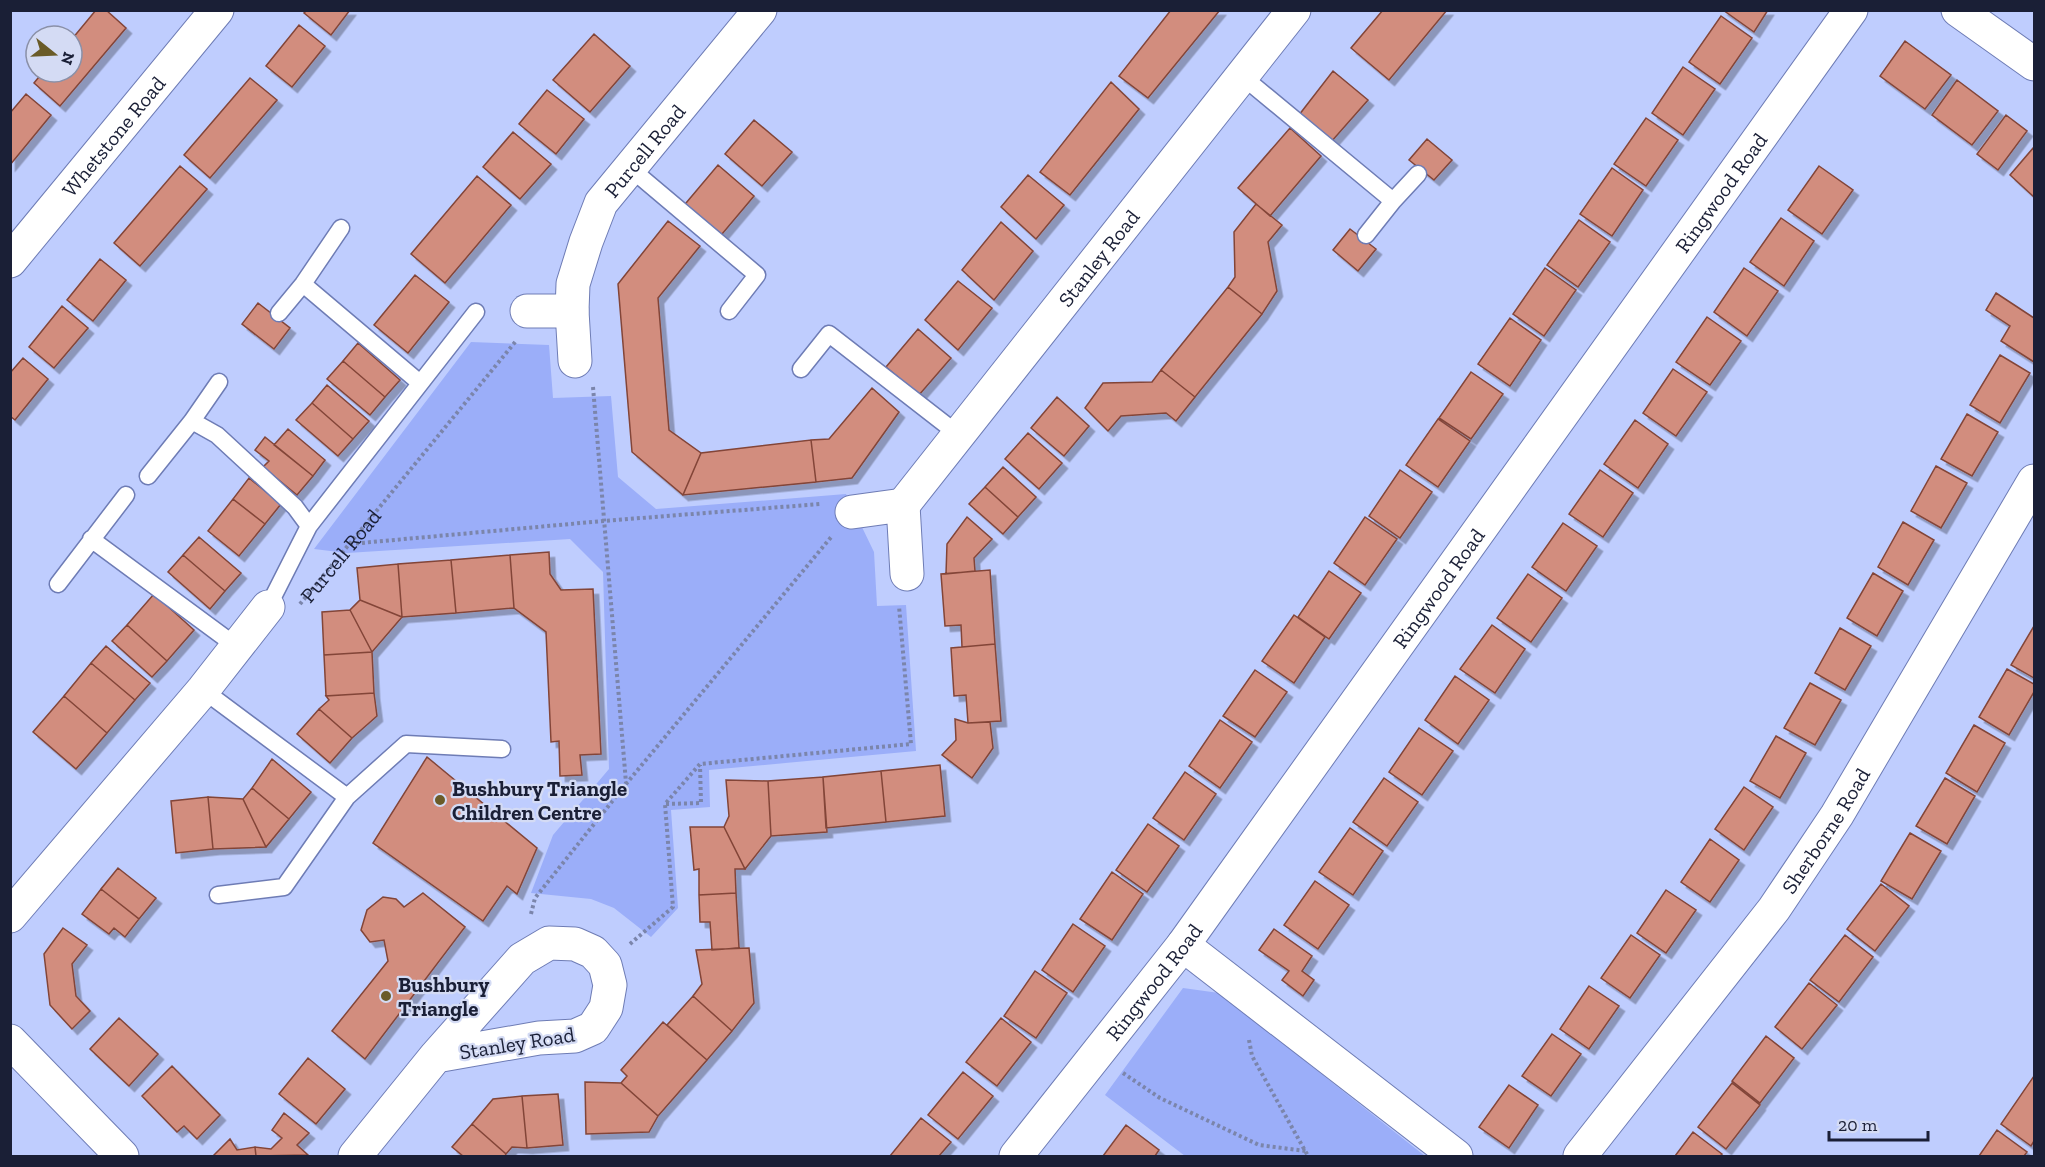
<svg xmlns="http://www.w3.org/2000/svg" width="2045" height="1167" font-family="'Zilla Slab',serif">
<defs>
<filter id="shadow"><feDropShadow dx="5.5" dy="5.5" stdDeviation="0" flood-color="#0004"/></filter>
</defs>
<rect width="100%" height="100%" fill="#bfcdfe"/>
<path fill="#9baef9" d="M471,342L549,345L553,398L611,396L618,477L656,509L846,494L874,552L877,606L906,605L916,751L709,770L710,807L671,810L678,908L651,937L614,908L591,899L531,893L553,835L609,769L603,572L570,539L347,553L314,549Z
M1183,988L1219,993L1425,1156H1185L1105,1095Z"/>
<path fill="#d28d7e" stroke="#834538" stroke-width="1.5" filter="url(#shadow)" d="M96,10H106L126,28L60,106L34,83L43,72H72V39Z
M307,10H350L331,35L304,13Z
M1171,10H1220L1148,98L1119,76Z
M1383,10H1447L1389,80L1351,48Z
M1723,10H1768L1754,32Z
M1721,16L1752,38L1720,84L1689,62Z
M299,25L325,46L292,87L266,66Z
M594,34L630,66L590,112L553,80Z
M1905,41L1951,75L1925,109L1880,76Z
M1683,67L1715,89L1683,135L1652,113Z
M1333,71L1368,100L1331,142L1299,115Z
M250,78L277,100L210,178L184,155Z
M1957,80L1998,111L1972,145L1932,115Z
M1111,82L1139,109L1070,195L1040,172Z
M547,90L584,119L556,154L519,124Z
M26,94L51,115L10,165V113Z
M2006,115L2027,131L1998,170L1977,154Z
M1646,118L1678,140L1646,186L1614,164Z
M754,120L792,152L762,186L725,154Z
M1290,128L1321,156L1270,216L1238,188Z
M513,132L551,164L520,199L483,167Z
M1427,139L1452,160L1434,180L1409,160Z
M2034,147V197L2010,175Z
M718,165L754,196L717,240L681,209Z
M180,166L207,189L140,266L114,243Z
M1819,166L1853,190L1822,234L1788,210Z
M1612,168L1643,190L1612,236L1580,214Z
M1028,175L1064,205L1036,239L1001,207Z
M477,176L511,205L445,283L411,254Z
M1256,204L1282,225L1268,242L1277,291L1262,314L1228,287L1235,277L1234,232Z
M1781,218L1814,241L1784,286L1750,262Z
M1579,220L1610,242L1578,287L1547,265Z
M668,221L700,246L658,298L669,430L701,453L683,495L632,452L618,284Z
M1001,222L1033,251L994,300L962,270Z
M1350,229L1376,249L1358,271L1333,250Z
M100,259L126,280L93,321L67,300Z
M1545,268L1576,290L1544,336L1513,314Z
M1744,268L1778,291L1747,336L1714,312Z
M415,275L449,302L408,353L374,325Z
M958,281L992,308L958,350L925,320Z
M1228,287L1262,314L1195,397L1161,370Z
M1996,293L2034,318V362L2001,341L2010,326L1986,310Z
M258,303L290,328L274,349L242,324Z
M62,306L88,328L54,368L29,347Z
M1707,317L1741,341L1710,385L1676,362Z
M1510,318L1541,340L1510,386L1478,364Z
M918,329L951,358L919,395L886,367Z
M358,343L400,380L385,397L343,361Z
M2000,355L2030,373L2000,423L1970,405Z
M23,358L48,379L15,420L10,416V373Z
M343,361L385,397L370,415L327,379Z
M1673,369L1707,392L1676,436L1643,413Z
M1161,370L1195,397L1176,421L1166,413L1121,416L1108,431L1085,408L1103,383L1152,382Z
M1471,372L1503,394L1471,439L1439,418Z
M327,385L369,421L353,439L312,403Z
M872,388L899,412L852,478L816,482L811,440L829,439Z
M1057,397L1089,426L1064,456L1031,428Z
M312,403L353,439L338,456L296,420Z
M1967,414L1998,432L1972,476L1941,459Z
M1438,419L1470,441L1438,487L1406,465Z
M1635,420L1668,444L1638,488L1604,464Z
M288,429L325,460L313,476L274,445Z
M1028,433L1062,463L1039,489L1005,459Z
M265,437L313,476L297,495L263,467L269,461L255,450Z
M811,440L816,482L683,495L701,453Z
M1936,466L1967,483L1941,528L1911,511Z
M1003,467L1036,497L1018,517L985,487Z
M1400,470L1432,492L1400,538L1369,516Z
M1600,470L1633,493L1603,537L1569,514Z
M249,478L281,504L265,524L233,499Z
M985,487L1018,517L1003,534L969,504Z
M233,499L265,524L239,556L208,531Z
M967,517L992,539L974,558L975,571L946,574L947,544Z
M1365,517L1397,539L1365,585L1334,563Z
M1903,522L1934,540L1908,585L1878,567Z
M1563,523L1597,546L1566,591L1532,567Z
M199,537L241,573L225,591L183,555Z
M549,552L550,574L561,590L593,589L601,754L580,755L582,775L560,776L559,741L551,742L546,632L514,608L510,555Z
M183,555L225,591L210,609L168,572Z
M510,555L514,608L456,613L451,560Z
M451,560L456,613L402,617L398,564Z
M398,564L402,617L360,600L357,568Z
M990,570L995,644L962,647L961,625L945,626L941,574Z
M1329,571L1361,593L1329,639L1298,617Z
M1873,573L1903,591L1877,636L1847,618Z
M1528,574L1562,598L1531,642L1497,618Z
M154,594L194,630L167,661L127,625Z
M360,600L402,617L372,652L350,610Z
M350,610L372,652L324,655L322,612Z
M1294,615L1325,637L1294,683L1262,661Z
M127,625L167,661L152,677L112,641Z
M1492,625L1525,649L1495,693L1460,669Z
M2034,626V678L2011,665Z
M1840,628L1871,646L1845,690L1815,673Z
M995,644L1001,721L968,723L966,695L954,696L951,648Z
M106,646L150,683L135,700L91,663Z
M372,652L374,693L326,696L324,655Z
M91,663L135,700L107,733L64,696Z
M2007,669L2034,684V692L2009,735L1979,717Z
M1255,670L1287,692L1255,737L1223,716Z
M1455,676L1489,700L1458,744L1425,720Z
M1810,683L1841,700L1815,745L1784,728Z
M374,693L377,716L352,738L319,709L329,700L326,696Z
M64,696L107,733L76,769L33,732Z
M319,709L352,738L330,763L297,734Z
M955,719L968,723L990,722L993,748L972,778L942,755L956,740Z
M1220,720L1252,742L1220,788L1189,766Z
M1974,725L2005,743L1977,792L1946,773Z
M1419,728L1453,751L1422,795L1389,772Z
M1776,736L1806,753L1780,798L1750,781Z
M427,757L537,848L517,894L507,886L483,921L373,843Z
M272,759L311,792L289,819L252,788Z
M940,765L945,816L886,822L881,771Z
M881,771L886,822L826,828L823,777Z
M1185,772L1216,794L1184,840L1153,818Z
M823,777L827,832L771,836L768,781Z
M1384,778L1418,802L1387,846L1353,822Z
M1945,778L1975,796L1947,844L1916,826Z
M726,780L768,781L771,836L745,869L724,827L729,816Z
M1744,787L1773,807L1744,850L1715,829Z
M252,788L289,819L266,847L243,799Z
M208,797L243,799L266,847L213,849Z
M208,797L213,849L176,853L171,801Z
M1148,824L1179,846L1147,892L1116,870Z
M690,827H724L745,869H735L736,893L699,895V869L694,870Z
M1350,828L1383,851L1353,895L1319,872Z
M1910,833L1941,851L1912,899L1881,881Z
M1710,839L1739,860L1710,902L1681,882Z
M118,868L156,898L139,919L101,889Z
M1112,872L1143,894L1112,940L1080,919Z
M1315,881L1349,905L1318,949L1284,925Z
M1881,884L1909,906L1875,951L1847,929Z
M101,889L139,919L125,937L114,928L109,934L82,914Z
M1666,890L1696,910L1666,953L1637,933Z
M423,893L465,927L365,1059L332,1031L388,961L384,940L370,942L361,930L367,910L383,897L396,899L404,907Z
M736,893L739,948L712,950L710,922H700L699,895Z
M1073,924L1105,946L1073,992L1042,970Z
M63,928L87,945L72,964L76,996L90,1011L72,1029L50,1005L44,954Z
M1274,929L1312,956L1302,971L1314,980L1303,996L1282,980L1289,971L1259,950Z
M1631,935L1660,955L1630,998L1601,978Z
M1845,935L1873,957L1839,1002L1810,980Z
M749,948L754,1003L732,1031L693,996L702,984L696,950Z
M1035,971L1067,993L1036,1038L1004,1016Z
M1809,983L1837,1005L1802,1049L1775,1027Z
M1589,986L1619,1006L1589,1049L1560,1029Z
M693,996L732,1031L707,1060L667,1025Z
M119,1018L158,1054L129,1086L90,1049Z
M1001,1018L1031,1042L997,1086L966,1062Z
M663,1022L707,1060L658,1116L621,1083L627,1076L621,1070Z
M1552,1034L1581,1054L1551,1096L1522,1076Z
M1766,1036L1794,1058L1760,1103L1732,1081Z
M308,1058L345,1089L316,1124L279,1094Z
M172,1066L220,1115L197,1139L184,1126L177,1132L142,1096Z
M963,1072L993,1096L958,1139L928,1115Z
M2034,1076V1141L2031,1146L2001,1124Z
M585,1082L621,1083L658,1116L649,1132L586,1134Z
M1732,1083L1760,1105L1726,1149L1698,1127Z
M1509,1085L1538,1105L1509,1148L1479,1127Z
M558,1094L563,1145L527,1148L522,1096Z
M522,1096L527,1148L512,1147L506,1154L472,1124L493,1099Z
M284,1113L309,1133L297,1145L308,1155L256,1156L255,1147L271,1149L282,1138L272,1130Z
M921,1118L951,1142L939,1156H890Z
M472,1124L506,1154L505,1156H463L452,1147Z
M1126,1125L1159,1150L1155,1156H1103Z
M1997,1130L2027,1152L2024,1156H1979Z
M1693,1132L1722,1154L1720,1156H1675Z
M230,1139L237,1150L255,1147L256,1156H213Z"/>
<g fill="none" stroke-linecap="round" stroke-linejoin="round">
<defs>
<path id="lane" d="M1242,76L1393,201
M630,168L757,275L729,311
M1366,235L1393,201L1418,174
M303,284L420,383
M279,313L303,284L341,228
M801,369L829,334L959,435
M192,421L217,435L295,507L309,526
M148,476L192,421L219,382
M91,539L236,646
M58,584L126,495
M268,607L309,526L476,312
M203,690L347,797
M218,895L284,887L347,797L406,744L502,749"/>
<g id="street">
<path d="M1958,10L2034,64"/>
<path id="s2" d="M10,261L217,10"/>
<path d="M527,311H572"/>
<path id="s3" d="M575,361L572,311L573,284L586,242L601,203L760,10"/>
<path id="s4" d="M903,505L1294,10"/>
<path d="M852,512L903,505L907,574"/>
<path d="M10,916L203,690L268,607"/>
<path d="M1183,945L1456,1156"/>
<path d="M355,1156L436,1056L522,959L549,943L575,944L593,952L605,965L610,985L606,1008L593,1028L575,1036L539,1038L436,1056"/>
<path id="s5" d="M1016,1156L1183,945L1851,10"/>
<path id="s6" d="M1580,1156L1774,909L1837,815L2034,481"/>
</g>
<path id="secondary" d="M10,1041L122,1156"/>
</defs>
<use href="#lane" stroke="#6e7cb5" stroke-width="19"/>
<use href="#street" stroke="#6e7cb5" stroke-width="35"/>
<use href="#secondary" stroke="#6e7cb5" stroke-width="35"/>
<g stroke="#7b85ab" stroke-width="4" stroke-dasharray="3 3" stroke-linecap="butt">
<path d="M593,387L626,783"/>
<path d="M350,544L603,521L820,504"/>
<path id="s1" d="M300,604L516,341"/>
<path d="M666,804L701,803L700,765"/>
<path d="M531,914L535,898L626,784L832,536"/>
<path d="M630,944L673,907L665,804L700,764L911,744L899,606"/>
<path d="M1249,1040L1252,1056L1308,1156"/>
<path d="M1123,1073L1160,1098L1259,1145L1306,1151"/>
</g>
<use href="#lane" stroke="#fff" stroke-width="16"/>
<use href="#street" stroke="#fff" stroke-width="33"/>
<use href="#secondary" stroke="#fff" stroke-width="33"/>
</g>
<g fill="#6a5b28" stroke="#d4dbf4" stroke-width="2">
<circle cx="440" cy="800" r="6"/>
<circle cx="386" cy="996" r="6"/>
</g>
<g text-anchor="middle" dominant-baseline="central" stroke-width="4.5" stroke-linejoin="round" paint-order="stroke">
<g font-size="21" fill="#1a1f36" stroke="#d4dbf4">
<text stroke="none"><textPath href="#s2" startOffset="162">Whetstone Road</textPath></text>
<text stroke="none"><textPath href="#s3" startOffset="231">Purcell Road</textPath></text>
<text stroke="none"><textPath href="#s5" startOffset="1194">Ringwood Road</textPath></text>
<text stroke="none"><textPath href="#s4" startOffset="315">Stanley Road</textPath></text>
<text stroke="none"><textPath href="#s1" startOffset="63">Purcell Road</textPath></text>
<text stroke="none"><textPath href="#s5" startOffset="708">Ringwood Road</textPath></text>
<text stroke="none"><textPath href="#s6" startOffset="408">Sherborne Road</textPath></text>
<text stroke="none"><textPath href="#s5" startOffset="222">Ringwood Road</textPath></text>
<text transform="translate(517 1043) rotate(-9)">Stanley Road</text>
</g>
<g font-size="21" font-weight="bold" fill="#1a1f36" stroke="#d4dbf4" text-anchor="start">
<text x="452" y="788">Bushbury Triangle<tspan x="452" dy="24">Children Centre</tspan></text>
<text x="398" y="984">Bushbury<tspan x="398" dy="24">Triangle</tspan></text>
</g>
</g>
<rect width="2045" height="1167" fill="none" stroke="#1a1f36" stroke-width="24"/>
<g transform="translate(54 54) rotate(108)"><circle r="28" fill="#d4dbf4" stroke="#8a90a8" stroke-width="1.5"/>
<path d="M0-4.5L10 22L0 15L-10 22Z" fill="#6a5b28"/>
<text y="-9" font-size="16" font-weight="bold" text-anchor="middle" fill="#1a1f36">N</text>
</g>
<path d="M1829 1131v9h99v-9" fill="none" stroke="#1a1f36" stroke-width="3"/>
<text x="1838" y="1131" font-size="18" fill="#1a1f36" stroke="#d4dbf4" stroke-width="4.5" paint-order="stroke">20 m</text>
</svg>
